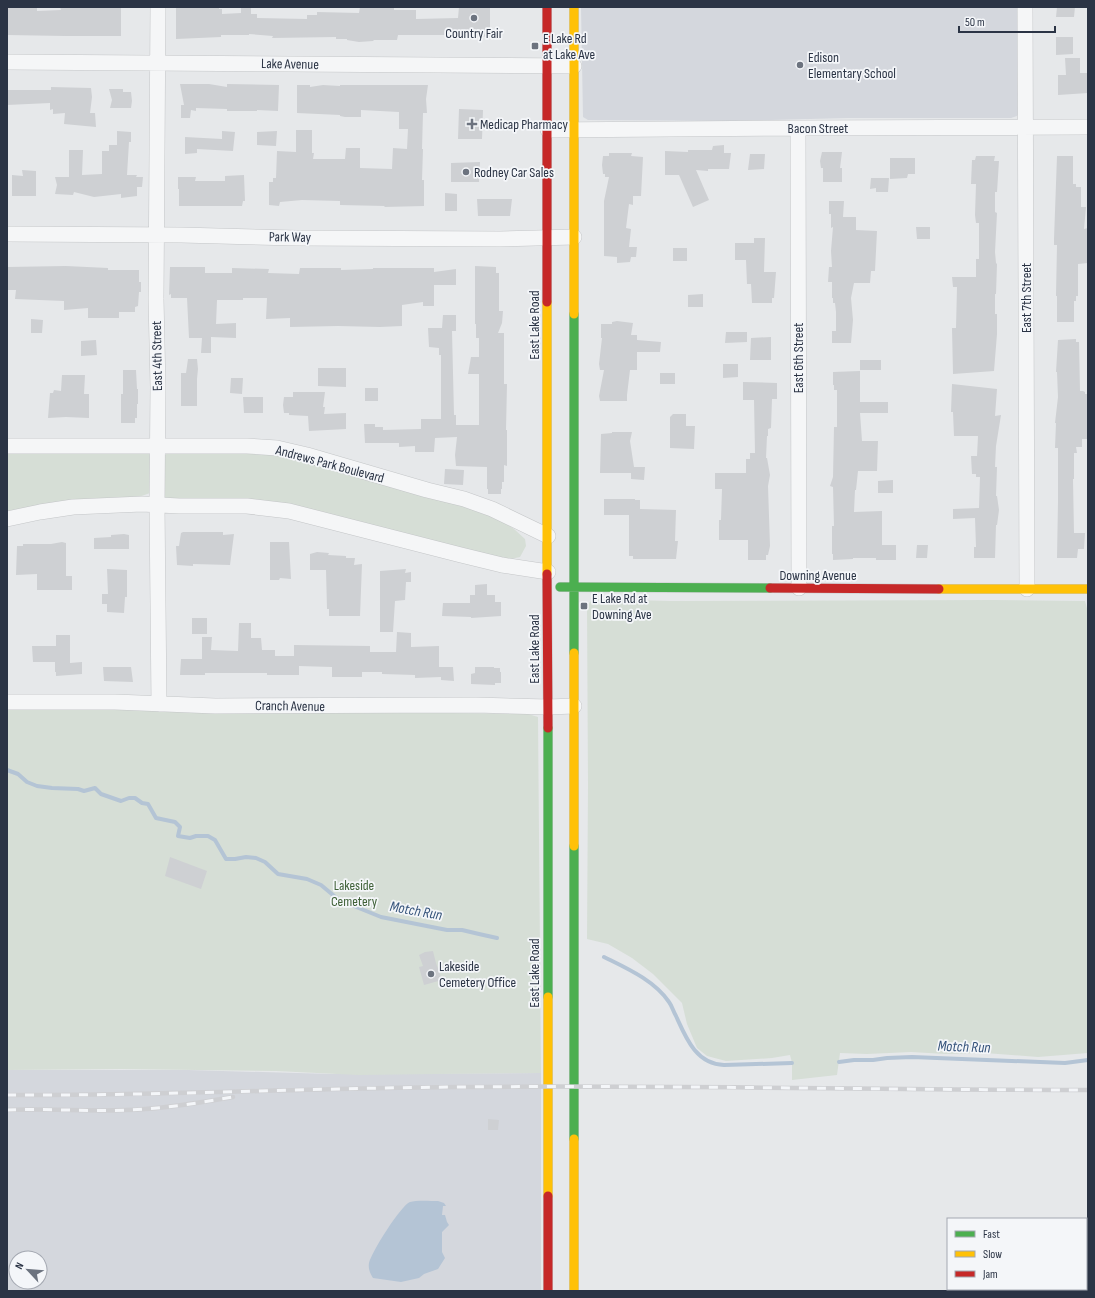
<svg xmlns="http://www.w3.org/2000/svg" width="1095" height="1298" font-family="'Sofia Sans Condensed',sans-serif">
<rect width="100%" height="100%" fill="#e6e8ea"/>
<path fill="#d4d7dd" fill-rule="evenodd" d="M581,7H1019V113L1017,116L1011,118H848L731,121L588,120L583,117Z
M7,1070H188L332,1074L541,1073V1291H7ZM16,1258H40V1282H16Z"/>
<path fill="#d6ded6" d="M7,451L149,453L151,460L150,493L136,498L7,513Z
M170,451L274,454L488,511L514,529L525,539L526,546L520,557L511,559L496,557L428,541L165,498L164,456Z
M593,599L670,601L993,600L1085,601L1088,612V1053L1038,1057L985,1053L946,1054L911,1052L867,1054L840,1053L837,1075L792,1080V1063L790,1055L772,1058L726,1061L707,1056L697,1048L687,1024L682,1003L653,974L632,958L608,944L587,939L588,785L587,605Z
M60,708L528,714L538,717L541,1073L436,1074L358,1075L276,1071L121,1069L7,1070V710Z"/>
<path fill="#b4c4d5" d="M438,1201L444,1203L446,1206H443L442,1215H445L447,1222L449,1225L442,1232V1252L445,1258L438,1269L424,1274L419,1278L401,1282L373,1278C370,1273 368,1269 369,1263C371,1253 401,1205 410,1202C416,1200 430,1201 438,1201Z"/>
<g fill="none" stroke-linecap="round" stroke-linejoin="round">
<path stroke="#b4c4d5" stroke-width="4" d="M7,770L18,774L27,782L37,786L52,788L78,789L84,791L95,788L101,794L121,801L129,798H135L142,803L148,804L156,818L175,822L180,827L178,836L190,838L196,836H208L215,840L226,859H235L246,857L256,858L265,862L278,874L307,879L321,885L339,900L381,917L447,930H462L479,934L497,938
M604,957C626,968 654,980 669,1002C672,1006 673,1011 676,1016C686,1038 696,1064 724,1065L792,1063
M839,1062L854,1060H873L887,1058L912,1057L1065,1063L1088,1060"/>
</g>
<path fill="#ced0d3" d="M60,7H121V36H66L7,35V8H37V11L61,10Z
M176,7H219V9H222V14L241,13V7H251V14H257V18L307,19V15H317V12L359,13L360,7H394V10H416V19L458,18L459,7H490V37L447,35H398L397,40H374L373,41L359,42L347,40V39H336V37L272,38L273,36L249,34V35H221V37L176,39Z
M1057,7H1075L1074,17H1056Z
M1056,37H1073V54L1056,55Z
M1065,58H1080V73H1088V93L1058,95V75H1066Z
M180,84H209L227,87V84L279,85L278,111L257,110V111H227V109L196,108V111L191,110L190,118H181V105H184Z
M297,85H310V87L323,85L340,86V85H428L426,99L427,113H423L422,149H423L422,180H424V206L384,207L385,206L340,205V201L302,200L280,202L279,206L269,205V182H273V178H276L277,151L296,152V130H312V153H314L313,159H345L346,148H360V168L392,169L393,148L407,149L408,129H399V112L361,110V117H345L340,116V115L297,113Z
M51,87L91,88L92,97L90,113H95L96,127L64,124L65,113L53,114V109L50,110V103L7,105V90H51Z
M109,89H123V92H131L132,101L131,108H110L112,100Z
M459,109L483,110L482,139H458Z
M117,131L131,132V142H129L127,175H137L136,177H143L142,187H137V196L121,198V194L94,197L74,192L73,195L55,194L57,185L55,177H69V150H83L82,175L102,174V151H109V145H117Z
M222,131L235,132L233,151L197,149V153L185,154V137L222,139Z
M277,131L276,146L257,145V132Z
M724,145V153H731L729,169H708V171L696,170L709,200L693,207L679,175H665V151L688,152V150H712L713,146Z
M822,152H842L840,168H842V182H823V168H821L820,161Z
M609,153H632L631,156L643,157L641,196H633V205L629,204L626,228L631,229L629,247H637L636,257H631L630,262L617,263V257L604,256V201L609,177H605V174H603L602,165L603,156H609Z
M750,154H765L764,169L748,170Z
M976,156H995L994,161H999L997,192H995V212L997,213L995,252L996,263L997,264L996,294H995V314H997V334L994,371L953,374L952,328H956L957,287H953L952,277H976V259H979V223H976L975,215L976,184H971L972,160H975Z
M1057,156H1073V184H1076V187H1081V207H1086L1084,229L1088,228V263L1078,264V296H1076V301H1074V322H1057V296H1056L1057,245H1054V239Z
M890,158H915V174H908L907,178L890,179Z
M480,162L479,182H451V163Z
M22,170L36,171V196H12V175L23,176Z
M244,175L245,201H243L242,206H179V189H178V177H196L195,181H225V176Z
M871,178H889L888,192H876V188L870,189Z
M445,193L457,194V211H445Z
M477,199H512L510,216H478Z
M829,201H844L843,217H856V230L877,231L875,271H871L870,283H854L851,298L853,320L851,343H832V331H836V312L835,303H833V298H832V282H828L829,267H832L831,251L833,227L831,228V214H829Z
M916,227H930V239H917Z
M754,238H765L764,272H776L774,298H772V303H752L751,284H747L746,260H735V243H754Z
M673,248H687V261H673Z
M66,266L108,268V270H139V282H141V292H139L138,306L135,307V312H119V318H88V308L64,310V301L15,299L16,290H7V267Z
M475,266L496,267V273H499V311H503L502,323L498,333H504V384H507L506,430H507V466L504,465V482H502V489H501V494H488V489H487V467L456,466L455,455L457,437L435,438L434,452H415V446L399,447V443H365L364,424H375V427H383V430L421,429V419H441V355H439V348L429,347L428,328H442L443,315H456V331H452L454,415H456V425H479V374H468L471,357H479V338H476V324H475Z
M170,267H205V273H232V268L269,269L268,273L299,274L300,268H341V270L373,269V268H434V272L456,269V285H434V306H423V302L402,305V326L380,327L338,326L290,327V318L266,319L267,298H243V300H217L216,324L236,323V338L211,337V353H201L202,338H189L187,298H171V294L169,295Z
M703,294V307H688V295Z
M31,319L43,320L42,333H31Z
M617,321L633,323L631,335H637V340L661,342L660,352H637V370H630L627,395V401H600L599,396L604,370H600L599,364L602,338H601V324H612V322Z
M726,332H747V342L725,343Z
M771,337V360H750L751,338Z
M1076,339V342H1079L1080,391H1083L1085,392V394H1088V439H1082V447H1076L1077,453H1074V479H1073L1074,533H1085L1084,549H1078L1077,558H1057L1058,502V448H1055L1056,423H1055L1058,397L1057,372H1056L1058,340Z
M96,340L97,355L81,356V341Z
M188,359H197L198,369L197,379V406H181V373H186Z
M860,360H881V370H860Z
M723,364H738V377L723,378Z
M318,368H346V387L318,386Z
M123,370H136L137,389H138V404H137V418H135V423H121V394H123Z
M860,371V402H888V413H860L862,441H878L877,471H858L856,490H855L854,512L882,511V545H896V560H876V558H853V559L833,560V554H832V526H834L833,487L830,486L833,477L834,427H837V390H834V385H833V372Z
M660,373H675V384H660Z
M62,375H85L84,394H89V418L66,417L48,418L50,393H53L54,390L61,391Z
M231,378H243L242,394L230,393Z
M743,382L777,383V399H772L771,428L768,429V436H767L766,458H767L770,475L768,486L770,546L768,555H766V560H748V540H719V520H721L722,489H715V473H746V459H750V453H755L754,400H743Z
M952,384L997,389L995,416L1001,415L996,446L995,467H997L996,496H997L999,510L997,525H996L995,558H974V547H976L975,518L953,519V509L979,508L980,477H976V474H972L971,456H977L978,436H954L953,412H951Z
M365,388H378V401H365Z
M293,392H325L323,407H325L324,414L346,413V429L309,431L308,416L289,415V413H284L283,405L284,397H293Z
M243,397H263V413H244Z
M673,414H686V426H695L694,449L670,448V417Z
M612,432H632L630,441L634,467H645L644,480L631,479V473H600L601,434L612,433Z
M445,469L464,470L463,485L444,484Z
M893,480V493H878V481Z
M604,499H635V500H640V509L676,510L675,541H678L676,559H633V556H629V515H604Z
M183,532H223V535L234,534L230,565L193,564V566L177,565L176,546H179L181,533Z
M124,534L129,535V549H94V538L111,537V535Z
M62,542L66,543V576H72V590H37V574L16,575L17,546H23V544H51Z
M270,542H289L291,579L280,578L279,580H270Z
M917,545H928L927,558H916Z
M317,552L329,553L328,555L346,556V558H355L354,565L362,564L360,616H329V609H327L326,570H310V554Z
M107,569L127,570V597H125L124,613L107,612V604H102V594H108Z
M406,569L405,573L411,572V582H406L405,600L395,601L393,632H380V571Z
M487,584V595H495V602H501V616L471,618V617L442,616L443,603H470V595H475V585Z
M192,618H207V634H192Z
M239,623H251V638H261L262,650H275V656H294V645L370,646V652H396L397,632L411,633V647L439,646V667H453L454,681L441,680V677L415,678V675L382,674V672H362V677H332V667L299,666V675H267V673H205V675H180L181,659H202V637H212L211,650L238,651Z
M56,635H70V663L82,662V674L56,676V672H55V662H33L32,646H56Z
M103,667H131L133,682L104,681Z
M475,667H494V668H500V672H501V683H495V685L471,684V674L475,673Z
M170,857L207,871L201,889L165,876Z
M433,951L436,963L442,980L424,985L419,967L423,966L419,955L425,952Z
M488,1119L499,1120L498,1130H488Z"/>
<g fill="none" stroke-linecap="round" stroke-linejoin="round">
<defs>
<path id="street" d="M158,7L156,299L158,387L157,505L159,704
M1025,7L1027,589
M7,62L574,66
M798,128L799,588
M548,130L798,128L1088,127
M7,234L181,235L296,238L500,239L574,237
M7,446H247L277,448L307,455L427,490L464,499L492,509L548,536
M7,519L40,512L73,507L142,504L179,506H247L289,511L461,555L502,565L548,572
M7,702H115L215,706L476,705L548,707L574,706"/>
<path id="fast" d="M574,314V653
M560,587L770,588
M548,728V997
M574,846V1139"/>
<path id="slow" d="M574,7V314
M547,302V574
M939,589H1088
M574,653V846
M548,997V1196
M574,1139V1291"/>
<path id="jam" d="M547,7V302
M547,574L548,728
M770,588L939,589
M548,1196V1291"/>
</defs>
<use href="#street" stroke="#c4c6c8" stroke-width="16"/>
<use href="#fast" stroke="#c4c6c8" stroke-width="10"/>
<use href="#slow" stroke="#c4c6c8" stroke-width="10"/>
<use href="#jam" stroke="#c4c6c8" stroke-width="10"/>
<use href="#street" stroke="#f5f6f7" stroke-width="15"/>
<use href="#fast" stroke="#4caf50" stroke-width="9"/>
<use href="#slow" stroke="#ffc107" stroke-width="9"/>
<use href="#jam" stroke="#c62828" stroke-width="9"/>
<defs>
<path id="rail" d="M7,1095C157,1096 307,1088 458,1087C668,1085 878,1090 1088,1090
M7,1110C53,1108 99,1113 145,1109C175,1107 204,1102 233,1097"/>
</defs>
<use href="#rail" stroke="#cecfd2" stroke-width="4.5"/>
<use href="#rail" stroke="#f4f6f9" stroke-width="3" stroke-dasharray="9" stroke-linecap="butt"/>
</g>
<g fill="#6c737f" stroke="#f4f6f9" stroke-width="1.5">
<circle cx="474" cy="18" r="4"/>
<rect x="531" y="42" width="8" height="8" rx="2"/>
<circle cx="800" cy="65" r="4"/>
<path d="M470 118h4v4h4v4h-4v4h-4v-4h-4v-4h4z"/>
<circle cx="466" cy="172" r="4"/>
<rect x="580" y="602" width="8" height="8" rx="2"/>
<circle cx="431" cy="974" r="4"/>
</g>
<g text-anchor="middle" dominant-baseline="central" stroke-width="3.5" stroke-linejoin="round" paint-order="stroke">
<g font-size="14" fill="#2b3445" stroke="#f4f6f9" text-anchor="start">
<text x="474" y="33" text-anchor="middle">Country Fair</text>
<text x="543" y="38">E Lake Rd<tspan x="543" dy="16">at Lake Ave</tspan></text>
<text x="808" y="57">Edison<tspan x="808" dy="16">Elementary School</tspan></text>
<text x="480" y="124">Medicap Pharmacy</text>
<text x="474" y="172">Rodney Car Sales</text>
<text x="592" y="598">E Lake Rd at<tspan x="592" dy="16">Downing Ave</tspan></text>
<text x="439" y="966">Lakeside<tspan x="439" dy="16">Cemetery Office</tspan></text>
</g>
<g font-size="14" fill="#2b3445" stroke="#f4f6f9">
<text transform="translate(290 64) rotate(1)">Lake Avenue</text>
<text x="818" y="128">Bacon Street</text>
<text transform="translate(290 237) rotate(1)">Park Way</text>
<text transform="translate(1026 298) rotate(-90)">East 7th Street</text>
<text transform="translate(534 325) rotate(-90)">East Lake Road</text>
<text transform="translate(157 356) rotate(-91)">East 4th Street</text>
<text transform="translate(798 358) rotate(-90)">East 6th Street</text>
<text transform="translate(330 464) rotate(15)">Andrews Park Boulevard</text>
<text x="818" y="575">Downing Avenue</text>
<text transform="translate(534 649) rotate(-90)">East Lake Road</text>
<text transform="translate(290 706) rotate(1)">Cranch Avenue</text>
<text transform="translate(534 973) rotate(-90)">East Lake Road</text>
</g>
<g font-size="14" fill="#3f6138" stroke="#f4f6f9">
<text x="354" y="885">Lakeside<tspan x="354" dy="16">Cemetery</tspan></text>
</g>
<g font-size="15" font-style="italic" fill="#34527a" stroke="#f4f6f9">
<text transform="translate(416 911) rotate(10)">Motch Run</text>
<text transform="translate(964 1047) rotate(2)">Motch Run</text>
</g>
</g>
<rect width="1095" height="1298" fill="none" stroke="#2b3445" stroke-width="16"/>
<rect x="947" y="1218" width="140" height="72" fill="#f4f6f9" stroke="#a4a8b1"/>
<rect x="955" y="1231" width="20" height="6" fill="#4caf50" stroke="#a4a8b1"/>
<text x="983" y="1238" font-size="12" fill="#2b3445">Fast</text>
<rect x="955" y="1251" width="20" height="6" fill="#ffc107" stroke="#a4a8b1"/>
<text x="983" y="1258" font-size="12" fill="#2b3445">Slow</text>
<rect x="955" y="1271" width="20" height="6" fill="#c62828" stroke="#a4a8b1"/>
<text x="983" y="1278" font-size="12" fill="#2b3445">Jam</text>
<g transform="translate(28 1270) rotate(296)"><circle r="19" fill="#f4f6f9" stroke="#a4a8b1"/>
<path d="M0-3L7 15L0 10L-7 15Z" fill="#6c737f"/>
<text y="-6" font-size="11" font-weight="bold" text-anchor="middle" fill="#2b3445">N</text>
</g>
<path d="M959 26v6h96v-6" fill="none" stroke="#2b3445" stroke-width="2"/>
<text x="965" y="26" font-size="12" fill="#2b3445" stroke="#f4f6f9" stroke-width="3" paint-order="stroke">50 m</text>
</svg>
